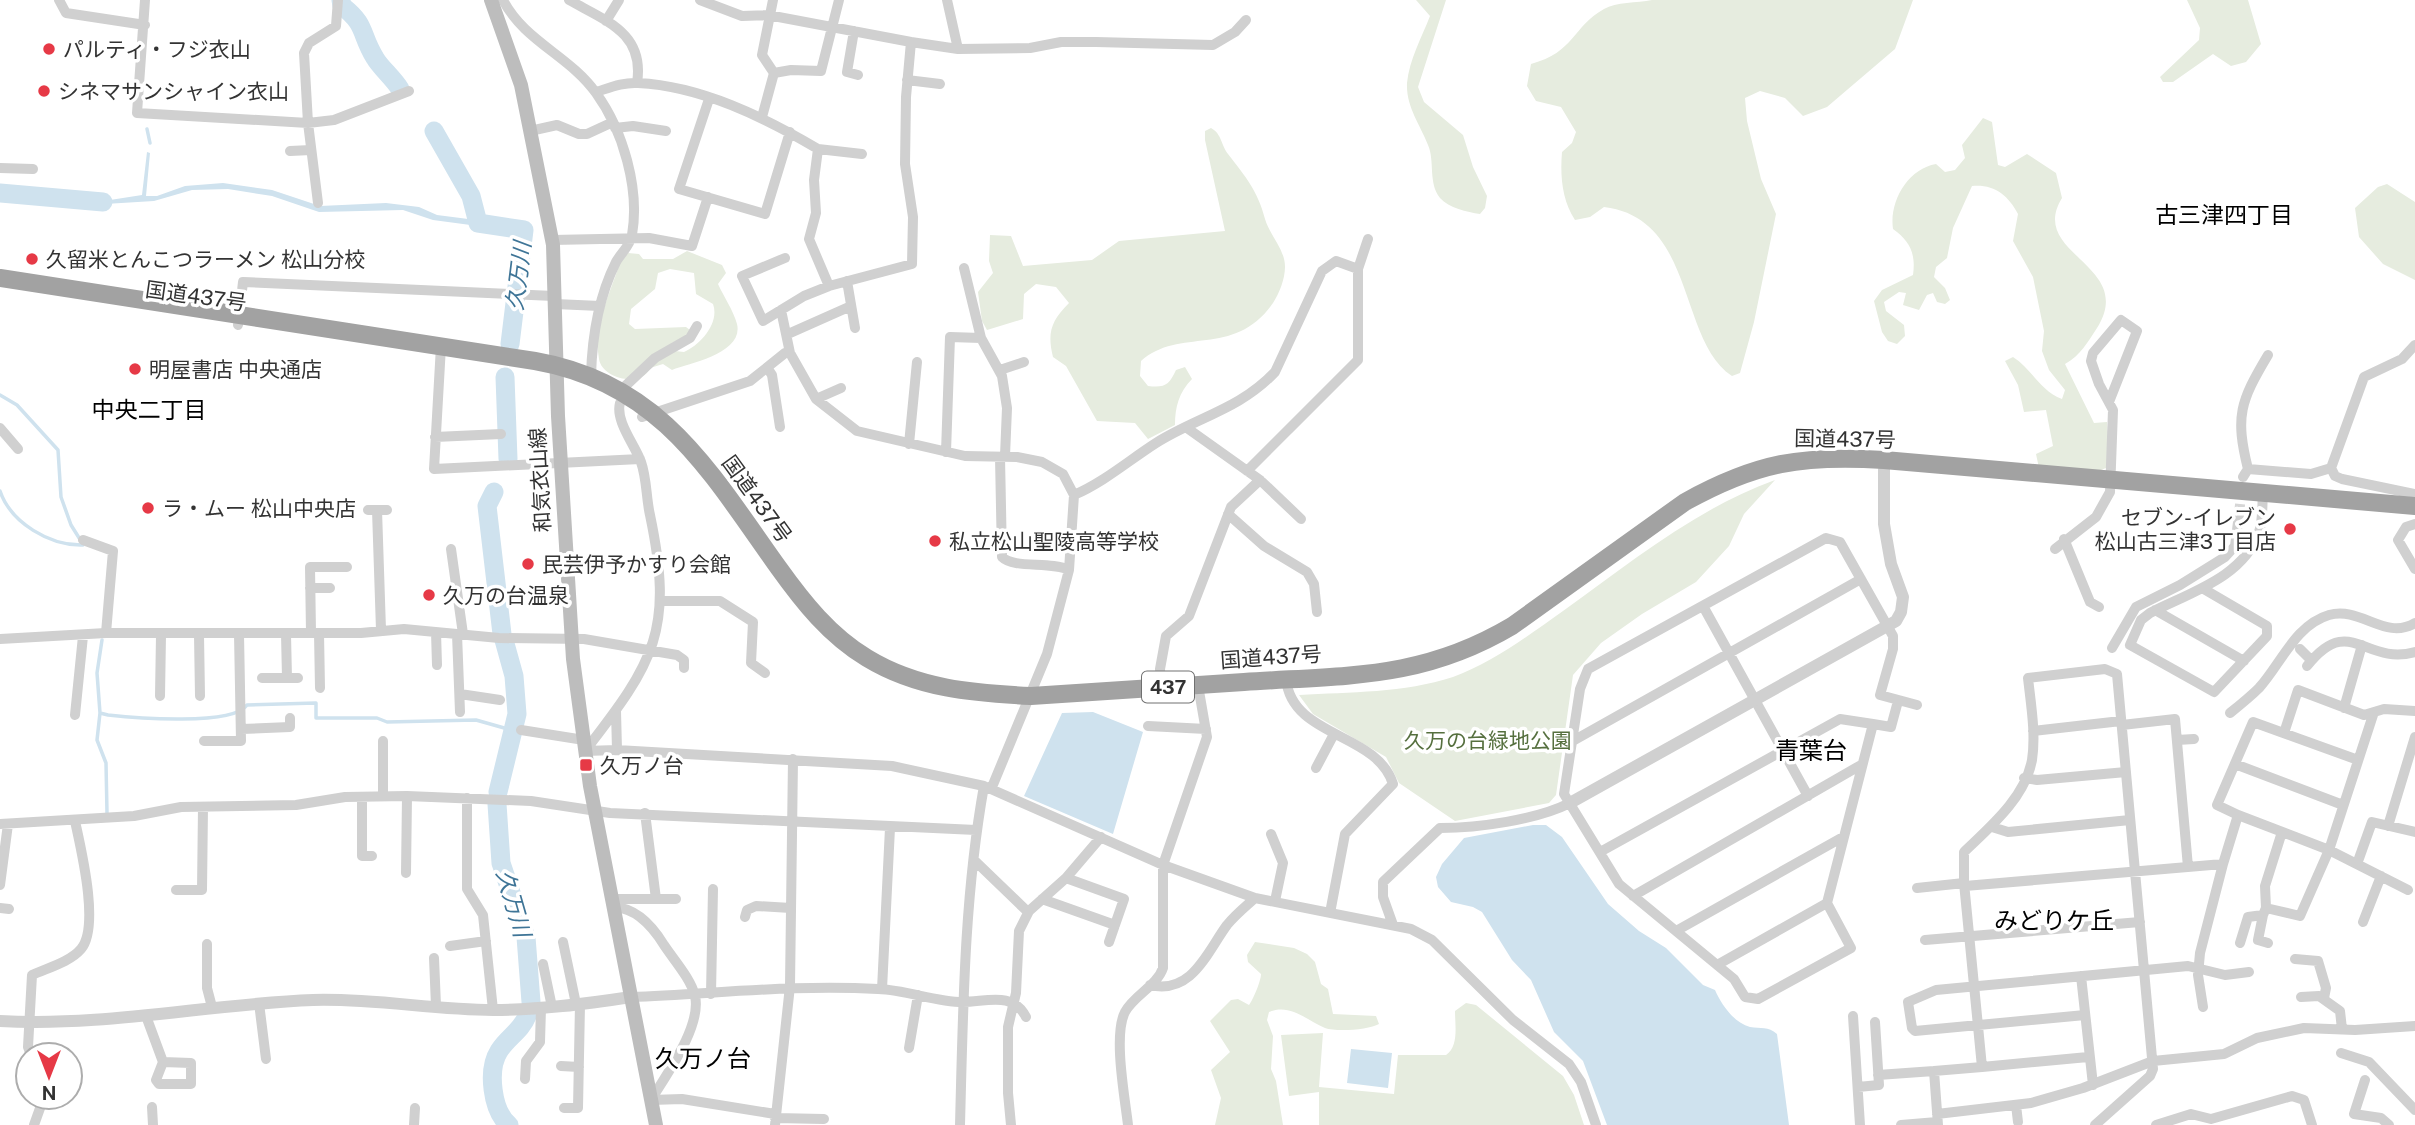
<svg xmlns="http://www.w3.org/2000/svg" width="2415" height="1125" font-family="'Public Sans','Noto Sans JP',sans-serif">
<rect width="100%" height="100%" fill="#fff"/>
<path fill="#e6ecdf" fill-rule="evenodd" d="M1416,0H1446L1418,87L1424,102L1463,135L1473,167L1487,196L1485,208L1480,214C1467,212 1449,208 1440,198C1428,183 1435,161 1428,145C1420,124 1406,107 1407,83C1409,60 1422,37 1430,16Z
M1652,0H1913L1895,49L1827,107L1803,116L1785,98L1760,91L1745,98L1747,121L1761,179L1776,214L1754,322L1740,373L1732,376C1678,341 1696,218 1604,207L1590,217L1575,220C1562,200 1560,176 1562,152L1572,143L1576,132L1561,107L1536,101L1527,86L1531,64C1575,52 1572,27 1604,9C1616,2 1637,3 1652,0Z
M2187,0H2248L2261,44L2246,62L2231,66L2213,54L2173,82H2163L2160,77L2199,40L2200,28Z
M1983,118L1992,122L1998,165L2005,167L2027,154L2056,173L2062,198C2027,255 2137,264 2097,328C2087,343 2081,355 2065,364L2094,423L2107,422L2109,455L2106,468L2096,472L2039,468L2036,454L2053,446L2046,410L2024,412L2018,385L2005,361L2013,357C2032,369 2040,391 2062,399L2065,390L2049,370L2042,351L2044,331L2033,277L2013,241L2018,214C2008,195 1994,184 1972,186L1953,228L1947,258L1936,267L1934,277L1945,288L1950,300L1945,304L1937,302L1933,293L1927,295L1919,310L1903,305L1906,293L1899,292L1884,302L1886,311L1904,325L1905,336L1897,344L1888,341L1882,332L1874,301L1882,290L1913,275C1916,254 1910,241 1893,229C1889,201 1908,169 1936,164L1945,172L1955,170L1965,158L1962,145Z
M1211,128C1222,134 1221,145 1228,154C1245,176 1258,191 1265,219C1270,236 1285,249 1285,267C1285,279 1279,294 1273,303C1234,359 1180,326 1141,361L1140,376L1148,386C1165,388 1169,385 1176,370L1185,367L1192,379C1179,392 1175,407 1175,425L1148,439L1135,423L1097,421L1066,366L1053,357C1047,333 1051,321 1069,303L1056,287L1036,284L1024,294L1023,319L987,330L982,321L978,292L993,273L989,261L990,235L1011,236L1023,266L1092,260L1119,241L1225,231L1205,140V131Z
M2387,184L2415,202V280L2383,264L2359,237L2355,208L2378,187Z
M687,251L722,265L726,273L718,284C724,297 733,310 737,324C744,353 691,363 672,370L663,364L650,368C642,388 602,379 599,359C593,327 610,293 620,263L628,253L639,254L643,259H673ZM670,269L694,273L696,294L713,304C720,323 700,345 684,352L675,351L672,343L686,336L690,330L686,327L635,329L629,324L631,309L655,289L658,273Z
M1775,480L1744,514L1729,546L1696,582L1642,614L1601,643L1573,675L1556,795L1549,803L1455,821L1399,783L1386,757L1313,714L1299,695C1350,692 1404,693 1453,677C1492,663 1529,635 1563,611C1630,563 1697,508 1775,480Z
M1255,942L1294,948L1307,954L1315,962L1321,984L1328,989L1333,1014L1376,1016L1379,1024C1369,1030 1336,1032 1325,1028C1306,1020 1290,1003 1269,1012L1267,1020L1273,1036L1271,1069L1276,1081L1283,1125H1215L1221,1098L1211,1070L1230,1052L1210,1021L1231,1000L1238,999L1249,1005C1253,1000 1261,981 1261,974L1248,962L1247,955Z
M1466,1003L1476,1005L1563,1076L1574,1095L1584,1125H1319V1092L1289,1096L1281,1035L1323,1033L1319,1087L1394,1094L1398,1055H1446C1459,1046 1455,1026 1455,1011Z"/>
<path fill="#cfe2ee" d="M147,152L150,153L146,196H157L185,186L223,183L272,190L320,206L386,203L419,207L437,215L476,220L478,226L433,220L403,210L319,212L272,196L228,189L192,190L154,201L105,204L78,200L79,196L110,200L142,195Z
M1093,712L1143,732L1113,834L1024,796L1062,713Z
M1533,825H1546L1562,837L1608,904L1639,931L1666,948L1703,985L1715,990C1721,1004 1734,1023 1750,1027C1761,1029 1768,1026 1777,1034L1789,1125H1607L1583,1061L1554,1032L1531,980L1512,960L1482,912L1473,907L1451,902L1438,887L1436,877L1442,864L1464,838Z
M1351,1049L1392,1053L1388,1088L1347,1083Z"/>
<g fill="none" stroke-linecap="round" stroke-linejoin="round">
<path stroke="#cfe2ee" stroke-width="3.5" d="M147,129L150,143
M0,395L17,405L58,450L61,497L71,525L81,541
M0,491C11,523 50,546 83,545
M102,640L97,673L100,713L108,715C134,718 233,726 247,705L316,703V718H377L387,722L476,720L515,731
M100,713L97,740L106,763L107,813"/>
<path stroke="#cfe2ee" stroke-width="19" d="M341,0L342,6C367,25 360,34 375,58C380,67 393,78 400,89
M434,131L471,196L478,223L524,230L510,344
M0,193L103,202
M505,377L508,459
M494,492L487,506L502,634
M498,792L517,714L514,676L504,640
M497,804L501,863L526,937L531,1002
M509,1125C492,1111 487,1070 499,1051C508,1037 521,1031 527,1016"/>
<path stroke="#d6d6d6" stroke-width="10" stroke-dasharray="10 5" stroke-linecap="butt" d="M2239,514L2242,486"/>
<path stroke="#d0d0d0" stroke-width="10" d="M59,0L66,13L145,25
M145,0L137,113L308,123L334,120L409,91
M503,0C524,41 570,56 596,93C623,130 640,189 632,235C630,246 621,253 616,262C598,298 592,337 591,376
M569,0C606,21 645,33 637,83
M700,0L742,16L768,15L911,42
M773,0L762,55L774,73
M947,0L958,49
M606,21L619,0
M854,31L847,72L858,75
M907,80L940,84
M596,92C609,88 623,82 638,83C701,86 764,117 818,149L814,180L816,213L809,239L829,286
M709,99L679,189L765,214L790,132
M762,117L774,73L791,70L821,71L839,0
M615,128L633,126L666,131
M530,131L557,125L579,134H587L613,122
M818,149L862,154
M290,151L311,150
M0,168L33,169
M318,203L308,123L304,53L309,43L336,26L338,0
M552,240L649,238L692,246L708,197
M785,258L742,276L763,321L804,296L829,286L912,264L913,217L905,164L906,97L911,42L958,49L1030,48L1061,42H1096L1213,45L1235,32L1246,20
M964,268L981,338L1002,376L1007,408L1005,456
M847,281L855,328
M555,304L600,306
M781,310L790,353
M238,325L243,282L554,296
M788,334L851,306
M441,346L434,469L640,459
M768,369L772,375L780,427
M1000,370L1024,362
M620,391L655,358L690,338L697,326
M816,399L841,388
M620,403C615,421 635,445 641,462C647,479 646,498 650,515C674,630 655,661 585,751L617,750L892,766L984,786L1163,865L1255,898L1411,929L1432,940L1513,1020L1569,1064L1581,1082L1596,1125
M642,417L750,381L785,353H790L816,399L857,431L965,456L1017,457L1042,462L1063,474L1074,495L1069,570L1047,654L992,787
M0,428L18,449
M435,437L501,434
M909,444L917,362
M946,452L950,337L981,338
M1000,457L1002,557C1014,569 1050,561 1069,570
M2331,468L2364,377L2402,359L2415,345
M2248,469C2235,416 2240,402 2268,355
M1247,471L1358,360V269
M2243,477L2248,469L2311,474L2331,468L2335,476L2342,479L2415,494
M1260,480L1301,519
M1074,495C1104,482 1128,461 1156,443C1197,417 1239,410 1275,372L1322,271L1336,261L1358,269L1368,239
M368,510H387
M377,510L381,630
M1228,514L1264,546L1307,572L1314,584L1317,612
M2415,524L2406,527L2398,540L2415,569
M2064,539L2090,602L2099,607
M83,540L113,551L106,633
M451,549L463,634
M2055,549L2096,517L2110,492L2113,410L2099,384L2091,361L2093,353L2121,320L2137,331L2109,402
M310,588H330
M2202,588L2267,626V636L2214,692L2130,645L2141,620L2150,613C2188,593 2243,578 2259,532C2263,521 2262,505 2263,493
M662,601H720L753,622L751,663L765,673
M1703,606L1808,796
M2155,610L2244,661
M436,632L437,665
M311,633L310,567H347
M319,633L320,688
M286,634L287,678
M457,634L460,712
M199,635L200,696
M0,639L106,633H361L404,629L499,638L584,639L677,655L684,660V668
M2112,648L2136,607L2180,585L2225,557L2235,546L2239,514
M2300,649L2311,660
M2307,666C2350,612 2364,666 2415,652
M262,678H298
M1286,679C1292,738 1377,732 1393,784L1345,834L1330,913
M460,694L500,700
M160,696L161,635
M1162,698L1160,669L1166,636L1189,616L1231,507L1260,480L1187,428
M1898,701L1891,727L1873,724L1827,903L1851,948L1758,999L1745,997L1734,979L1619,884L1564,794L1580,689L1588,669L1826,538L1840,542L1893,636V649L1880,695L1917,705
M2344,708L2362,645
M616,711L617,750
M2230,713C2240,705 2250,697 2259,688C2281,664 2295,625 2329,615C2361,606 2385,641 2415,623
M75,715L83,636
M2122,725L2175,719L2188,867
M1148,726L1206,729
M241,729L290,727V718
M521,730L584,740
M2033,731L2121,721
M2284,733L2298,690L2364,715L2374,712
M2177,740L2194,739
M204,741H241L239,634
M383,741V796
M1571,742L1861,579
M2235,764L2343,805
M1316,768L1334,734
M2024,778L2037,780L2126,772
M362,797V856H372
M467,798V889L483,915L493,1010
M645,813L656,899
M2238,815L2217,805L2253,722L2358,760
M0,824L134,816L181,807L296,805L345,797L407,796L531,801L610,813L976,830
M2388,826L2415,737
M1992,827L2008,832L2130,820
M2282,832L2265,886L2266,908L2300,916L2329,850L2408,890
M1271,834L1283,863L1275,901
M1600,852L1840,719L1873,724
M974,860L1028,912
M2357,864L2372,822L2415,832
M406,873L407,796
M1066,878L1124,899L1109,942
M0,885L8,824
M1965,886L2223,864L2238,815L2329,850L2374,712L2384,709L2415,711
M1917,888L1964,883
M176,890H202L203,807
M1633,896L1861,765
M612,899H676
M1042,899L1115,925
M614,907C636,908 653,927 664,945C674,960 691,979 695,996C702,1026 666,1075 651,1100L682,1099L775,1114
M0,908L9,909
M2263,915L2258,940L2268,943
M745,917L747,910L756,906L791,908
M2363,922L2381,876
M1393,925L1383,897V882L1440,828C1478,828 1536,820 1570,803
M1676,931L1843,837
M1925,940L2140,922
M563,942L576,1004
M2240,943L2248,917L2263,915L2266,908
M207,944V988L212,1007
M450,946L486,941
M434,958L436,1006
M2295,959L2318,961L2326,988L2324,998
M543,964L552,1007
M1717,965L1827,903
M2081,976L2093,1085
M1150,985C1192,995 1207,952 1227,925C1235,915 1246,906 1255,898
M882,989L890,828
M711,994L713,889
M631,997C714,994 795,984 878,989C907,990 935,1002 963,1002C986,1002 1013,991 1026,1017
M2301,997L2319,996L2340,1011L2342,1029
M259,1003L266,1059
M2203,1007L2198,975L2200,953L2223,864
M2085,1015L1915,1031L1912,1028L1908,1002L1936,990L2188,966L2225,975L2249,972
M146,1016L163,1062L191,1063V1084H159L156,1080L163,1062
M1853,1016L1860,1125
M909,1048L918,995
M2341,1053L2369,1062L2415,1110
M31,1055L28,1047L32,975C47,968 70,962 81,949C100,927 81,849 75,821
M561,1066L579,1067
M1982,1067L2088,1057
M1878,1075L1934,1071
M525,1079L526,1061L540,1042L541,1008
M2365,1080L2354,1114L2381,1118L2389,1125
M1858,1087L1879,1085L1875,1022
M2016,1105L2018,1122
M152,1107L153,1125
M564,1108H578L580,1004
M1937,1114L2031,1103L2083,1088L2153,1061L2224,1054L2257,1038L2304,1028L2355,1030L2415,1026
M775,1118L824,1119
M34,1125L44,1097
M414,1125L415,1108
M775,1125L790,986L793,759
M960,1125C963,1012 964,897 984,786
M1011,1125L1008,1093V1027L1016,993L1019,931L1029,911L1066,878L1101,837
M1128,1125C1125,1098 1113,1035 1125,1012C1134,995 1157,986 1163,968V865L1207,737L1198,685
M1901,1125L1937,1122
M1938,1125L1934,1071L1982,1067L1964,883V852C1990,827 2025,798 2032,760C2036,734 2031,705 2028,678L2105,669L2117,674L2153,1069L2150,1076L2095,1125
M2156,1125L2191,1114L2211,1119L2292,1096L2304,1100L2312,1125"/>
<path stroke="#d0d0d0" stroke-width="12" d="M1570,803L1896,621L1901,612L1903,597L1891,564L1884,524V460
M0,1021C105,1027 208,1004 313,1000C373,998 433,1010 493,1010C540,1010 585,1004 631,997"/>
<path stroke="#bdbdbd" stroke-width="14" d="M491,0L521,85L553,245L558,416L573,659L590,786L656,1125"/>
<path stroke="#a2a2a2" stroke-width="18" d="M0,278L535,361C661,383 710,472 778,567C803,602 830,636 867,658C918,689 973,693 1031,696C1102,691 1173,686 1244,682C1346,675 1421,680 1512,626L1685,502C1757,462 1802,455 1884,460L2415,506"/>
</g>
<g fill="#e63946" stroke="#fff" stroke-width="2.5">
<circle cx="49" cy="49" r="7"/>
<circle cx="44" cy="91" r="7"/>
<circle cx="32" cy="259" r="7"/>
<circle cx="135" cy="369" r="7"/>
<circle cx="148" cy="508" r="7"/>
<circle cx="2290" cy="529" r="7"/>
<circle cx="935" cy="541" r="7"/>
<circle cx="528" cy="564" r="7"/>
<circle cx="429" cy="595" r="7"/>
<rect x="579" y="758" width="14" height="14" rx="3.5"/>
</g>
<g text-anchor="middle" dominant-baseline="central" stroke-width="7" stroke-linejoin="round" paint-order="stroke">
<rect fill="#fff" stroke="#707070" stroke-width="2" x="1142" y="671.5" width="52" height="31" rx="5"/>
<g font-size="19" font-weight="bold" fill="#333">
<text x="1168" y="687">437</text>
</g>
<g font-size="21" fill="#333" stroke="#fff" text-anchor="start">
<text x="63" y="49">パルティ・フジ衣山</text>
<text x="58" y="91">シネマサンシャイン衣山</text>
<text x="46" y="259">久留米とんこつラーメン 松山分校</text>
<text x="149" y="369">明屋書店 中央通店</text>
<text x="162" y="508">ラ・ムー 松山中央店</text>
<text x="2276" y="517" text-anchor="end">セブン-イレブン<tspan x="2276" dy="24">松山古三津3丁目店</tspan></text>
<text x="949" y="541">私立松山聖陵高等学校</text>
<text x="542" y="564">民芸伊予かすり会館</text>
<text x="443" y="595">久万の台温泉</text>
<text x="600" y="765">久万ノ台</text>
</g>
<g font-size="21" fill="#333" stroke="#fff">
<text transform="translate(196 296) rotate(8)">国道437号</text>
<text transform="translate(1845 439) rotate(1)">国道437号</text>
<text transform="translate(540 480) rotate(-93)">和気衣山線</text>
<text transform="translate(757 499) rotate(54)">国道437号</text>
<text transform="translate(1271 657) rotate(-4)">国道437号</text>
</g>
<g font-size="21" fill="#56703f" stroke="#fff">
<text x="1488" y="740">久万の台緑地公園</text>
</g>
<g font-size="23" fill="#000" stroke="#fff">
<text x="2224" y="214">古三津四丁目</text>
<text x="149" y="409">中央二丁目</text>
</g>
<g font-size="23" font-style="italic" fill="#3f7597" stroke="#fff">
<text transform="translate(518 276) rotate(-83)">久万川</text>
<text transform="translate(514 903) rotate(74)">久万川</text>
</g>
<g font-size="24" fill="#000" stroke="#fff">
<text x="1811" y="750">青葉台</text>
<text x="2054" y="920">みどりケ丘</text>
<text x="703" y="1058">久万ノ台</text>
</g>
</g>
<g transform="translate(49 1076) rotate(180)"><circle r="33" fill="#ffffff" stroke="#adadad" stroke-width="2"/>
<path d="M0-5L12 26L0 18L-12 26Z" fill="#e63946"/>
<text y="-10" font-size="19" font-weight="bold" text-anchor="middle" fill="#333333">N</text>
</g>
</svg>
